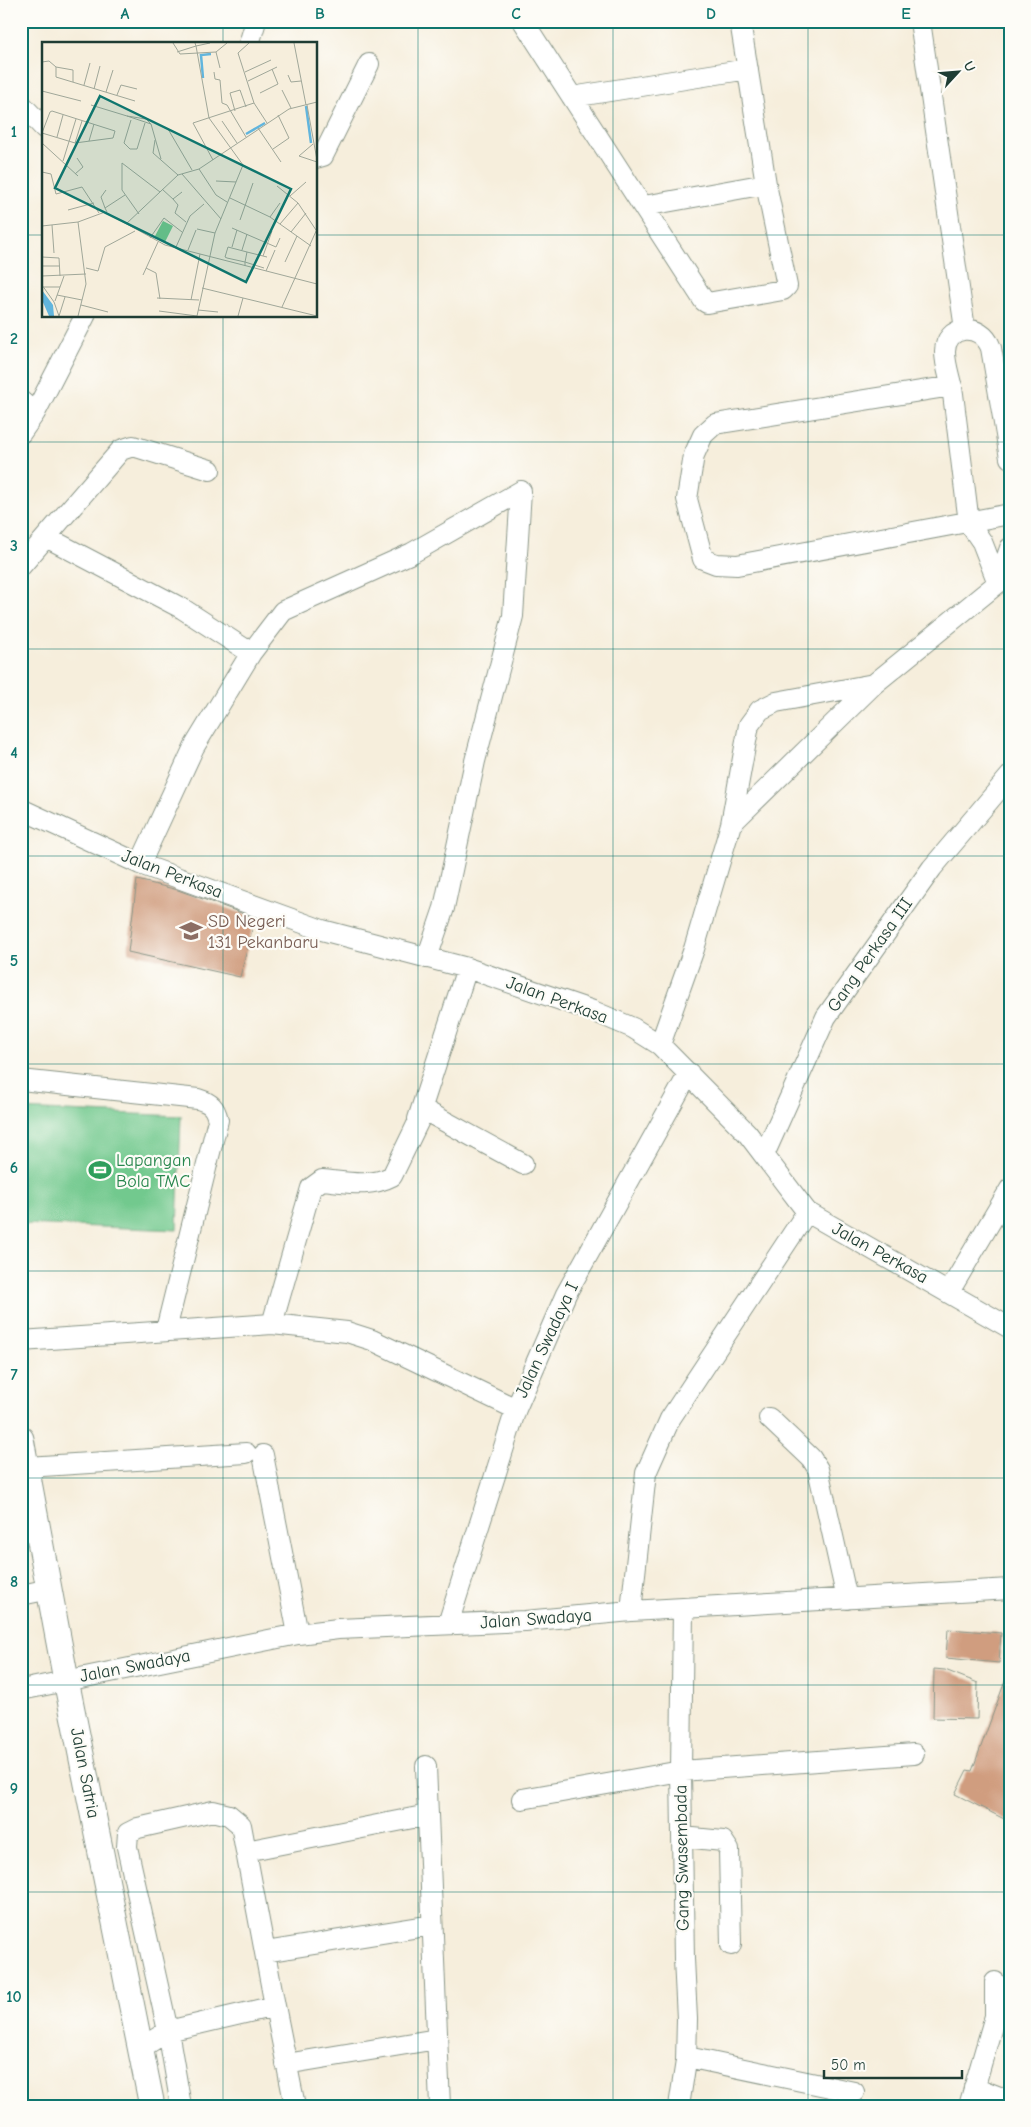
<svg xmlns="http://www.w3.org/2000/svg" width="1031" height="2127" font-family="'Comic Neue',sans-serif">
<rect width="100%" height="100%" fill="#fdfcf7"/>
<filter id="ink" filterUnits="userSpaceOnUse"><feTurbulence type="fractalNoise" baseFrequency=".02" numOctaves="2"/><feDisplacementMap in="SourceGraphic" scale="10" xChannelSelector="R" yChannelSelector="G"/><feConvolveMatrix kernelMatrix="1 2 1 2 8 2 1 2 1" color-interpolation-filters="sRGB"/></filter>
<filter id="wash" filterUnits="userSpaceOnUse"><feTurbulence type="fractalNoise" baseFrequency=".0096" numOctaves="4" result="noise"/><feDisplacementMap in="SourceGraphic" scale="20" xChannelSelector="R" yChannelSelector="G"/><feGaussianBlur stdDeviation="1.12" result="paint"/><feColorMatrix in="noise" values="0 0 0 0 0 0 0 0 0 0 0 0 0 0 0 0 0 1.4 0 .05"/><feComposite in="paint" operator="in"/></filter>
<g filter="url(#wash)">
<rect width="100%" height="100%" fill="#f6eedc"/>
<path fill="#72c98e" stroke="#488361" d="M21,1109L181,1116L177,1230L21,1224Z"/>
<g id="blocks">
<path fill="#d09d7f" d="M137,880L178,890L255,918L240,977L128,952Z
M948,1629L1001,1633L999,1663L946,1658Z
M934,1669L945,1670L978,1683L977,1719L933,1718Z
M1008,1673L1010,1674V1822L955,1794L967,1770L972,1771Z"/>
</g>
</g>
<g filter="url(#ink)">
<use href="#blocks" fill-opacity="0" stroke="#8a9688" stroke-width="1"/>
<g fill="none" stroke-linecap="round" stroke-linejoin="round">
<defs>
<path id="minor" d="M523,21L704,301L707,303L783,290L787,286L766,184L740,21
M920,21L965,329
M249,44L256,21
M572,97L748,69
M21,104L44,128
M316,158L323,156L369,64
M644,206L766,184
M952,386L715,424L703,435L694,455L687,499L703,559L716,564L737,565L1010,514
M21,401L35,413
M21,433L35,413L85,316
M46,537L121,450L133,446L210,470
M21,566L46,537L183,609L251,653
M998,583L982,542L969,523C964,480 958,437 953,394C951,380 945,366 945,352C945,325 981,321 991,348L1010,458
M21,809L140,864L322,930L467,968L593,1011L633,1028L660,1045L747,1133L807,1212L1010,1328
M731,824L874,684L998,583L1010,548
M140,864L194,747L251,653L283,611L412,553L521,491
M427,958L444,908L475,761L513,616L521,491
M660,1045L694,949L731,824L749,725L760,710L776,702L874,684
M21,1080L198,1099C211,1103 215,1107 218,1120L166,1330
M418,1119L467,968
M764,1155L826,1017L932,868L1010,776
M949,1292L1010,1189
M272,1324L311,1188L322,1180C347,1182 369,1188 392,1176L424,1110L523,1164
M21,1341L272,1324L347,1332L372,1340L516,1409
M769,1418L811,1458L818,1469L847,1599
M263,1455L298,1634
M27,1467L246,1453
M21,1595L50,1589
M631,1611L646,1473L670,1419L807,1212
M448,1624L516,1409L566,1294L689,1073
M21,1690L298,1634L338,1629L525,1621L631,1611L1010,1589
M426,1766L440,2106
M522,1799L681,1771L914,1754
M683,1837L723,1841L729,1850L731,1945
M246,1851L428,1815
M265,1952L432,1925
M275,2006L295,2106
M141,2048L168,2031L275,2006L241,1825L229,1815L213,1811L138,1828L128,1833L127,1847L168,2031L181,2106
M687,2057L854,2092
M286,2064L437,2039
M974,2087L1010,2101
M679,2106L686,2061L687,2019L684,1959L681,1771L683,1609
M969,2106L995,2016V1982"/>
<path id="tertiary" d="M21,1439L66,1680L152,2106"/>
</defs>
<use href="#minor" stroke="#8a9688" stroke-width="22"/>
<use href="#tertiary" stroke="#8a9688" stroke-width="27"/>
<use href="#minor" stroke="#fff" stroke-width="20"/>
<use href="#tertiary" stroke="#fff" stroke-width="25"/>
</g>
</g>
<path fill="none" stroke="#0f766e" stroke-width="1" stroke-opacity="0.55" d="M223,21V44M418,21V2106M613,21V2106M808,21V2106M21,235H44M316,235H1010M223,316V2106M21,442H1010M21,649H1010M21,856H1010M21,1064H1010M21,1271H1010M21,1478H1010M21,1685H1010M21,1892H1010"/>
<defs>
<symbol id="school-bare" viewBox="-9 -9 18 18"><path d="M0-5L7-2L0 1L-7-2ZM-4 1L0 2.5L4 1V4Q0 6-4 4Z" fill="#8d6e63" stroke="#fdfcf7" stroke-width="2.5" paint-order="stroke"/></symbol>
<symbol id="stadium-bare" viewBox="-9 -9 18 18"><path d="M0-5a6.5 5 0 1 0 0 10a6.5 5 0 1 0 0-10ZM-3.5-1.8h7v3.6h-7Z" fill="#2e9e5b" stroke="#fdfcf7" stroke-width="2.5" paint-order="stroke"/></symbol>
</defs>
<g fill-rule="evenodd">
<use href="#school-bare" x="175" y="915" width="32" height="32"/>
<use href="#stadium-bare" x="84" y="1154" width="32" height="32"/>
</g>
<g text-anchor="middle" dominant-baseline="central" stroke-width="4.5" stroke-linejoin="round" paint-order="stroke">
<g font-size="18" fill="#1f3d34" stroke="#fdfcf7">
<text transform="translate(172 874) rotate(21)">Jalan Perkasa</text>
<text transform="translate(870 955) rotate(-55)">Gang Perkasa III</text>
<text transform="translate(557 1000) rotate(20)">Jalan Perkasa</text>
<text transform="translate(880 1253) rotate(29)">Jalan Perkasa</text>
<text transform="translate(547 1340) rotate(-65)">Jalan Swadaya I</text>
<text transform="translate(536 1619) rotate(-4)">Jalan Swadaya</text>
<text transform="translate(135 1666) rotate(-11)">Jalan Swadaya</text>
<text transform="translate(85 1773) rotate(79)">Jalan Satria</text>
<text transform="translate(682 1858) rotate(-91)">Gang Swasembada</text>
</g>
<g font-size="18" fill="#785e54" stroke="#fdfcf7" text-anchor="start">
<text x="208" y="921">SD Negeri<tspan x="208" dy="21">131 Pekanbaru</tspan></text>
</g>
<g font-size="18" fill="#27864d" stroke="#fdfcf7" text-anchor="start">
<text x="116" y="1160">Lapangan<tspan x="116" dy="21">Bola TMC</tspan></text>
</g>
</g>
<g transform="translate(42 42)">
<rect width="275" height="275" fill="#f6eedc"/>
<path d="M121,179L131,184L123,200L113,194Z" fill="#72c98e"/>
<path d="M0,248L11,263L12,274H7L0,258Z" fill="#61b5dd"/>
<path fill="none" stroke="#61b5dd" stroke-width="2.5" d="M161,36L159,13L169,12M264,64L269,101M204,92L223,81"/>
<path fill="none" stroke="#a0a799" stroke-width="1" d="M131,1L138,12L174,10L185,1M252,1L264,63M135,10L154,4L153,1M174,10L178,26M0,20L7,19L14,25L31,28V40M14,25V35L93,59M172,30L173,37L178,38L180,61L185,63L204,95M203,30L229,18M246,33L249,40L259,39M206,39L235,25M42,43L48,21M52,47L58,24M240,48L249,66M0,49L39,59M64,50L71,28M218,51L236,42L230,27M75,53L79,43L95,47M212,61L225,81M49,63L85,74M265,63L275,118M193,69L188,51L198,48L204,65M89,78L82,101L88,107H95L103,81M180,79L195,101M109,82L85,74L104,77L109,82L119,117M216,86L239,120M126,87L150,128M0,93V91L8,70L10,69L73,89L71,96L33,101L0,91M15,95L21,73M113,98L111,111L136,133M47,99L52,82M0,101L36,134M33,101L40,79M271,102L257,114L275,120M231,107L247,96L236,73M171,118L151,81L212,61L196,11L207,1M21,119L34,77M80,121V148L97,172M80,121L118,150M157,127L174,153L185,160M0,130L9,132L14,152L40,145L57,171M33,132L41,125L35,116M140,132L179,177M174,139L194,140M235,144L256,161L274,188M120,147L132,158M140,150L131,157L136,163L133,171L144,180M248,154L264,140M188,156L228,175L269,204M63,166L59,155L64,148M26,168L52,161M65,170L63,166L83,153M228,175L238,161M198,178L211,141M84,182L136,133L157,127L247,67L275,60M238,182L256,161M10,183L12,211M0,184L36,180L63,170L123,203L275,242M190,186L234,205L238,196M155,187L173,191M249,190L264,171M108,196L122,176L140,190M134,205L148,174L162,162M190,205L195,188M146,208L154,188M200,208L205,192M205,210L225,215M221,214L230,189M0,215L17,216L18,234M243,220L255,194M0,224H18M203,224V220L205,210L186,205L183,215L185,216L203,220L222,226M44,226L56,229L63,205L93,189M104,226L114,231L118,257M224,229L233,208M101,233L116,200M0,234L44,232M0,243L12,260L17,274M2,245H18M160,246L275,274M15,253L40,258M115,256L157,258M149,258L158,212M13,259L22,234M39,263L66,270M240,265L275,187M156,268L176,270M117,269L155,274M17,274L23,255M36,274L44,242L36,180M155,274L173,191L201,123L167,76L154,4L168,1M196,274L201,256"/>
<path fill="#0f766e" fill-opacity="0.15" stroke="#0f766e" stroke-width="2.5" d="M58,54L249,147L204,240L13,146Z"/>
<rect width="275" height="275" fill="none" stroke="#1f3d34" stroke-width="2.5"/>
</g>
<rect width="1031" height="2127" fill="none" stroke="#fdfcf7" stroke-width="55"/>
<g transform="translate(958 72) rotate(64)" stroke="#fdfcf7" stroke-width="4" paint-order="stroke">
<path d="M0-4L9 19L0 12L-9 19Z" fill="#1f3d34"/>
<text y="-8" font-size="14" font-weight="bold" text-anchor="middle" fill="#1f3d34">U</text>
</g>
<path d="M824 2070v8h138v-8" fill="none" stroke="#1f3d34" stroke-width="2.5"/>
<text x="831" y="2070" font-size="15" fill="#1f3d34" stroke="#fdfcf7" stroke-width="4" paint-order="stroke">50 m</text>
<rect x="28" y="28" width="976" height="2072" fill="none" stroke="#0f766e" stroke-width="2"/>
<g font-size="16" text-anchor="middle" font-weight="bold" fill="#0f766e">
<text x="125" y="19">A</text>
<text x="320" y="19">B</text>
<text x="516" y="19">C</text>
<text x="711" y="19">D</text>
<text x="906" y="19">E</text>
<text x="14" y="137">1</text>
<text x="14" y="344">2</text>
<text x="14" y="551">3</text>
<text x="14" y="758">4</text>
<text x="14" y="966">5</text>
<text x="14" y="1173">6</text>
<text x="14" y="1380">7</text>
<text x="14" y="1587">8</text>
<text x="14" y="1794">9</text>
<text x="14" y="2002">10</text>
</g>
</svg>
